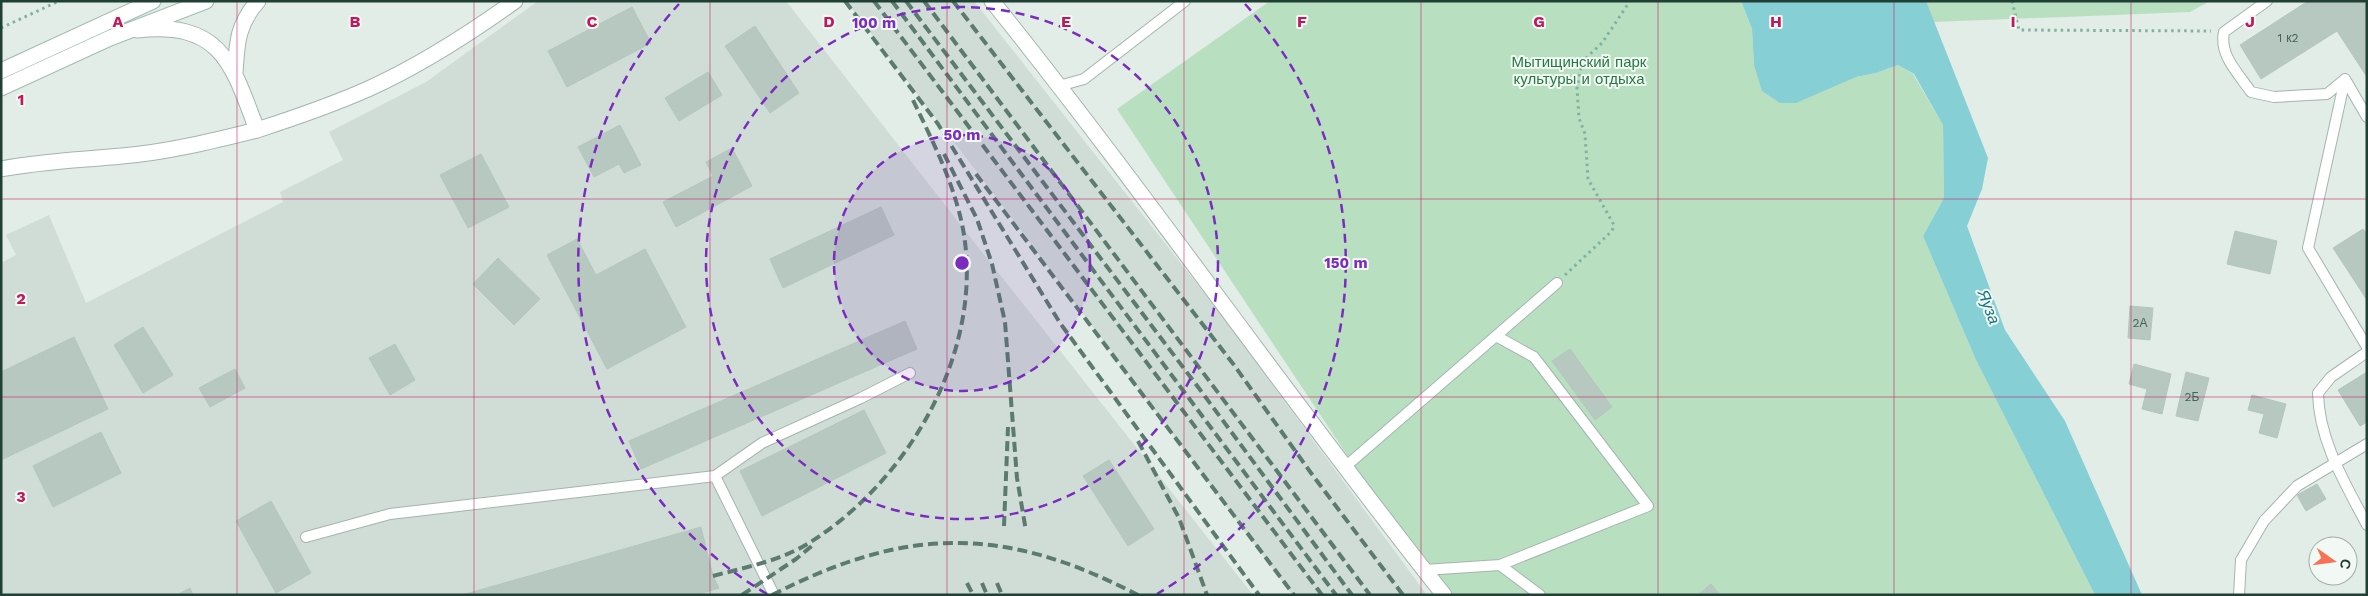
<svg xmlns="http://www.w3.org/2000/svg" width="2368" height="596" font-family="'Work Sans',sans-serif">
<rect width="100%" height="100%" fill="#e2ede7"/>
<path fill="#d0ddd6" d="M538,1H786L963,228L1253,595H1V263L16,255L6,235L49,215L86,303L283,202L280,192L343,160L329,132L426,82Z
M846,1H974L1213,304L1427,595H1292L1000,202Z"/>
<path fill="#b9dfc1" d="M1270,1H1741L1752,29L1754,65L1856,77L1876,73L1898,65L1913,74L1943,125L1944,198L1923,236L1976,360L2095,595H1440L1117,109Z
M1926,1H2210L2190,12L1933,22Z"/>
<path fill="#86cfd5" d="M1741,1H1926L1988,158L1982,189L1967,226L2005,330L2065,421L2142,595H2095L1976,360L1923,236L1944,198L1943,125L1914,74L1898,65L1876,73L1856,77L1796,103H1780L1762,91L1754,65L1752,29Z"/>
<path fill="#b7c8c0" stroke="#b3c7be" d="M2308,1H2365L2367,4V77L2337,31L2261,79L2240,45Z
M632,7L651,43L567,87L548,51Z
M755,26L799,93L770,113L725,46Z
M708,72L722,95L679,121L665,98Z
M620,125L641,165L624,173L619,164L594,177L578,147Z
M732,148L752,186L676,227L663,202L713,176L706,162Z
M481,154L509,207L468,228L440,175Z
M881,207L894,235L783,288L770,259Z
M2363,229L2367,234V300L2333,248Z
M2235,231L2277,241L2270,274L2227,264Z
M577,239L596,275L645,249L686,327L607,369L547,255Z
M498,258L540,299L514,325L473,284Z
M2130,306L2153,308L2150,340L2128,338Z
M905,321L917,349L641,469L629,441Z
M143,327L173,375L143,393L114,345Z
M74,337L108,409L1,460V372Z
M395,344L415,380L390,395L369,358Z
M1570,349L1612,407L1595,420L1552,361Z
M2134,364L2171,374L2162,414L2142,409L2147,389L2129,384Z
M235,369L245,388L210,407L199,388Z
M2186,372L2209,378L2198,421L2176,416Z
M2367,372V422L2360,426L2338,390Z
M2252,395L2286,404L2277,438L2259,433L2264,414L2248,410Z
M864,410L886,453L762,516L740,471Z
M101,432L121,473L53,507L33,466Z
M1109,460L1154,529L1128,546L1083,476Z
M2317,484L2326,499L2306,511L2297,495Z
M271,501L311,573L276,593L236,521Z
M701,527L713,576L719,588L696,595H462Z
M1711,584L1720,595H1698Z
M190,588L193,595H177Z"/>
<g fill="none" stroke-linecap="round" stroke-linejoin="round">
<defs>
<path id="service" d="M2267,1L2224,32C2219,55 2238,73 2251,92L2274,97L2327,94L2345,79L2308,248L2367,347
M2345,79L2367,117
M1059,86L1084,79L1185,1
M2367,352L2331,377L2318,393C2319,441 2345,483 2367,525
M1345,467L1557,283
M715,476L762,443L861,398L910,373
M306,537L390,514L715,476L774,595
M1500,565L1540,595
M1424,570L1500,565L1648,506L1534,357L1496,336
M2239,595L2241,560L2264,521L2297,486L2367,444"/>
<path id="minor" d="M992,1C1148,195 1289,400 1444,595
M1,169C42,161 81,160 122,156C168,152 213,141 257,130"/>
<path id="tertiary" d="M137,30C221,21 232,63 257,130C294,118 332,105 368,89C419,66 469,34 515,1
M235,73C237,43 237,25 258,1"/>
<path id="secondary" d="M1,71L153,1
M1,88L110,38L206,1"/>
</defs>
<use href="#service" stroke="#a4b5ae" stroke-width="12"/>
<use href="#minor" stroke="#a4b5ae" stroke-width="17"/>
<use href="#tertiary" stroke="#a4b5ae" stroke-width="17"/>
<use href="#secondary" stroke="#a2bcb1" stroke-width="17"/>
<path stroke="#80b39f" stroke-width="3" stroke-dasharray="2.5 4" stroke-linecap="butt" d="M2012,1L2019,30L2211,31
M1,28L59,1
M1565,275L1612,231L1614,225L1588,179L1585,134L1579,118L1577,88L1581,68L1587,57L1602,43L1630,1"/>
<use href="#service" stroke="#fff" stroke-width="10"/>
<use href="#minor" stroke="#fff" stroke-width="15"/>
<use href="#tertiary" stroke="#fff" stroke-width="15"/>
<use href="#secondary" stroke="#fff" stroke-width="15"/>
<path stroke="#5b7b70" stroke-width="4" stroke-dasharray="10 5" stroke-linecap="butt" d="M845,1L938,124L1060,323L1259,595
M874,1L1322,595
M892,1L1336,595
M906,1L1201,391L1352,595
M924,1L1370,595
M953,1L1234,365L1311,473L1403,595
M944,154L977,219L992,264L1005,322L1017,478L1026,531
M976,174L1294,595
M1138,441L1179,518L1207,595
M1004,526L1008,427
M713,576C746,567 780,561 809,543C910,480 985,349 963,229C954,182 931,138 911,96
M967,583L973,595
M982,583L987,595
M997,583L1002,595
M742,595L796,559L813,545
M772,595C907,526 1003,525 1138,595"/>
</g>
<path fill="none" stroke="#c2185b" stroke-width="1" stroke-opacity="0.55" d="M237,1V595M474,1V595M710,1V595M947,1V595M1184,1V595M1421,1V595M1658,1V595M1894,1V595M2131,1V595M1,199H2367M1,397H2367"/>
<circle cx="962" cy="263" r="128" fill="#7b2cbf" fill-opacity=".12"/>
<g fill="none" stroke="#7b2cbf" stroke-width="2.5" stroke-dasharray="9 6">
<circle cx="962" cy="263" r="128"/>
<circle cx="962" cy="263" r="256"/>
<path d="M767 594A384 384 0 0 1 679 4M1245 4A384 384 0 0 1 1157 594"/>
</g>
<g text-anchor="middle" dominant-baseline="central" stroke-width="4" stroke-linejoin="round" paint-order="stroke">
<g font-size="12" fill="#466158">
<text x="2288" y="38">1 к2</text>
<text x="2140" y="323">2А</text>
<text x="2192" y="397">2Б</text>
</g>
<g font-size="15" fill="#287842" stroke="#f2f9f5">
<text x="1579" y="62">Мытищинский парк<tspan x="1579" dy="17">культуры и отдыха</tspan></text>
</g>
<g font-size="16" font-style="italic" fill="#17747f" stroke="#f2f9f5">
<text transform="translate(1989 307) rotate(69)">Яуза</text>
</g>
</g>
<g font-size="16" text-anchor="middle" font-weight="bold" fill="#c2185b" stroke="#f2f9f5" stroke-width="4" stroke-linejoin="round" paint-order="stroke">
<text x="118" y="27">A</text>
<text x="355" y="27">B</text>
<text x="592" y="27">C</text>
<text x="829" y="27">D</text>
<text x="1066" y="27">E</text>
<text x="1302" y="27">F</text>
<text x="1539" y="27">G</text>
<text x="1776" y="27">H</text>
<text x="2013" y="27">I</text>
<text x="2250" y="27">J</text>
<text x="21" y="105">1</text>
<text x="21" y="304">2</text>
<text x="21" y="502">3</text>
</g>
<circle cx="962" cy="263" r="8" fill="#7b2cbf" stroke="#f2f9f5" stroke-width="2.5"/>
<g font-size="15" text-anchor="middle" font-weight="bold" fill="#7b2cbf" stroke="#f2f9f5" stroke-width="4" stroke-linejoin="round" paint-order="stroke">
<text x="874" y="28">100 m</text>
<text x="962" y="140">50 m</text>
<text x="1346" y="268">150 m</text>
</g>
<rect width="2368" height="596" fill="none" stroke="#203f35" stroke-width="5"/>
<g transform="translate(2333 561) rotate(104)"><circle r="24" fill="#f2f9f5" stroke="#9eafa8"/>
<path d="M0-4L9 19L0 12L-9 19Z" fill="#fa7052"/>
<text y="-8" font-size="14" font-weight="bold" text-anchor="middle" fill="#203f35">С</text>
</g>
</svg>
